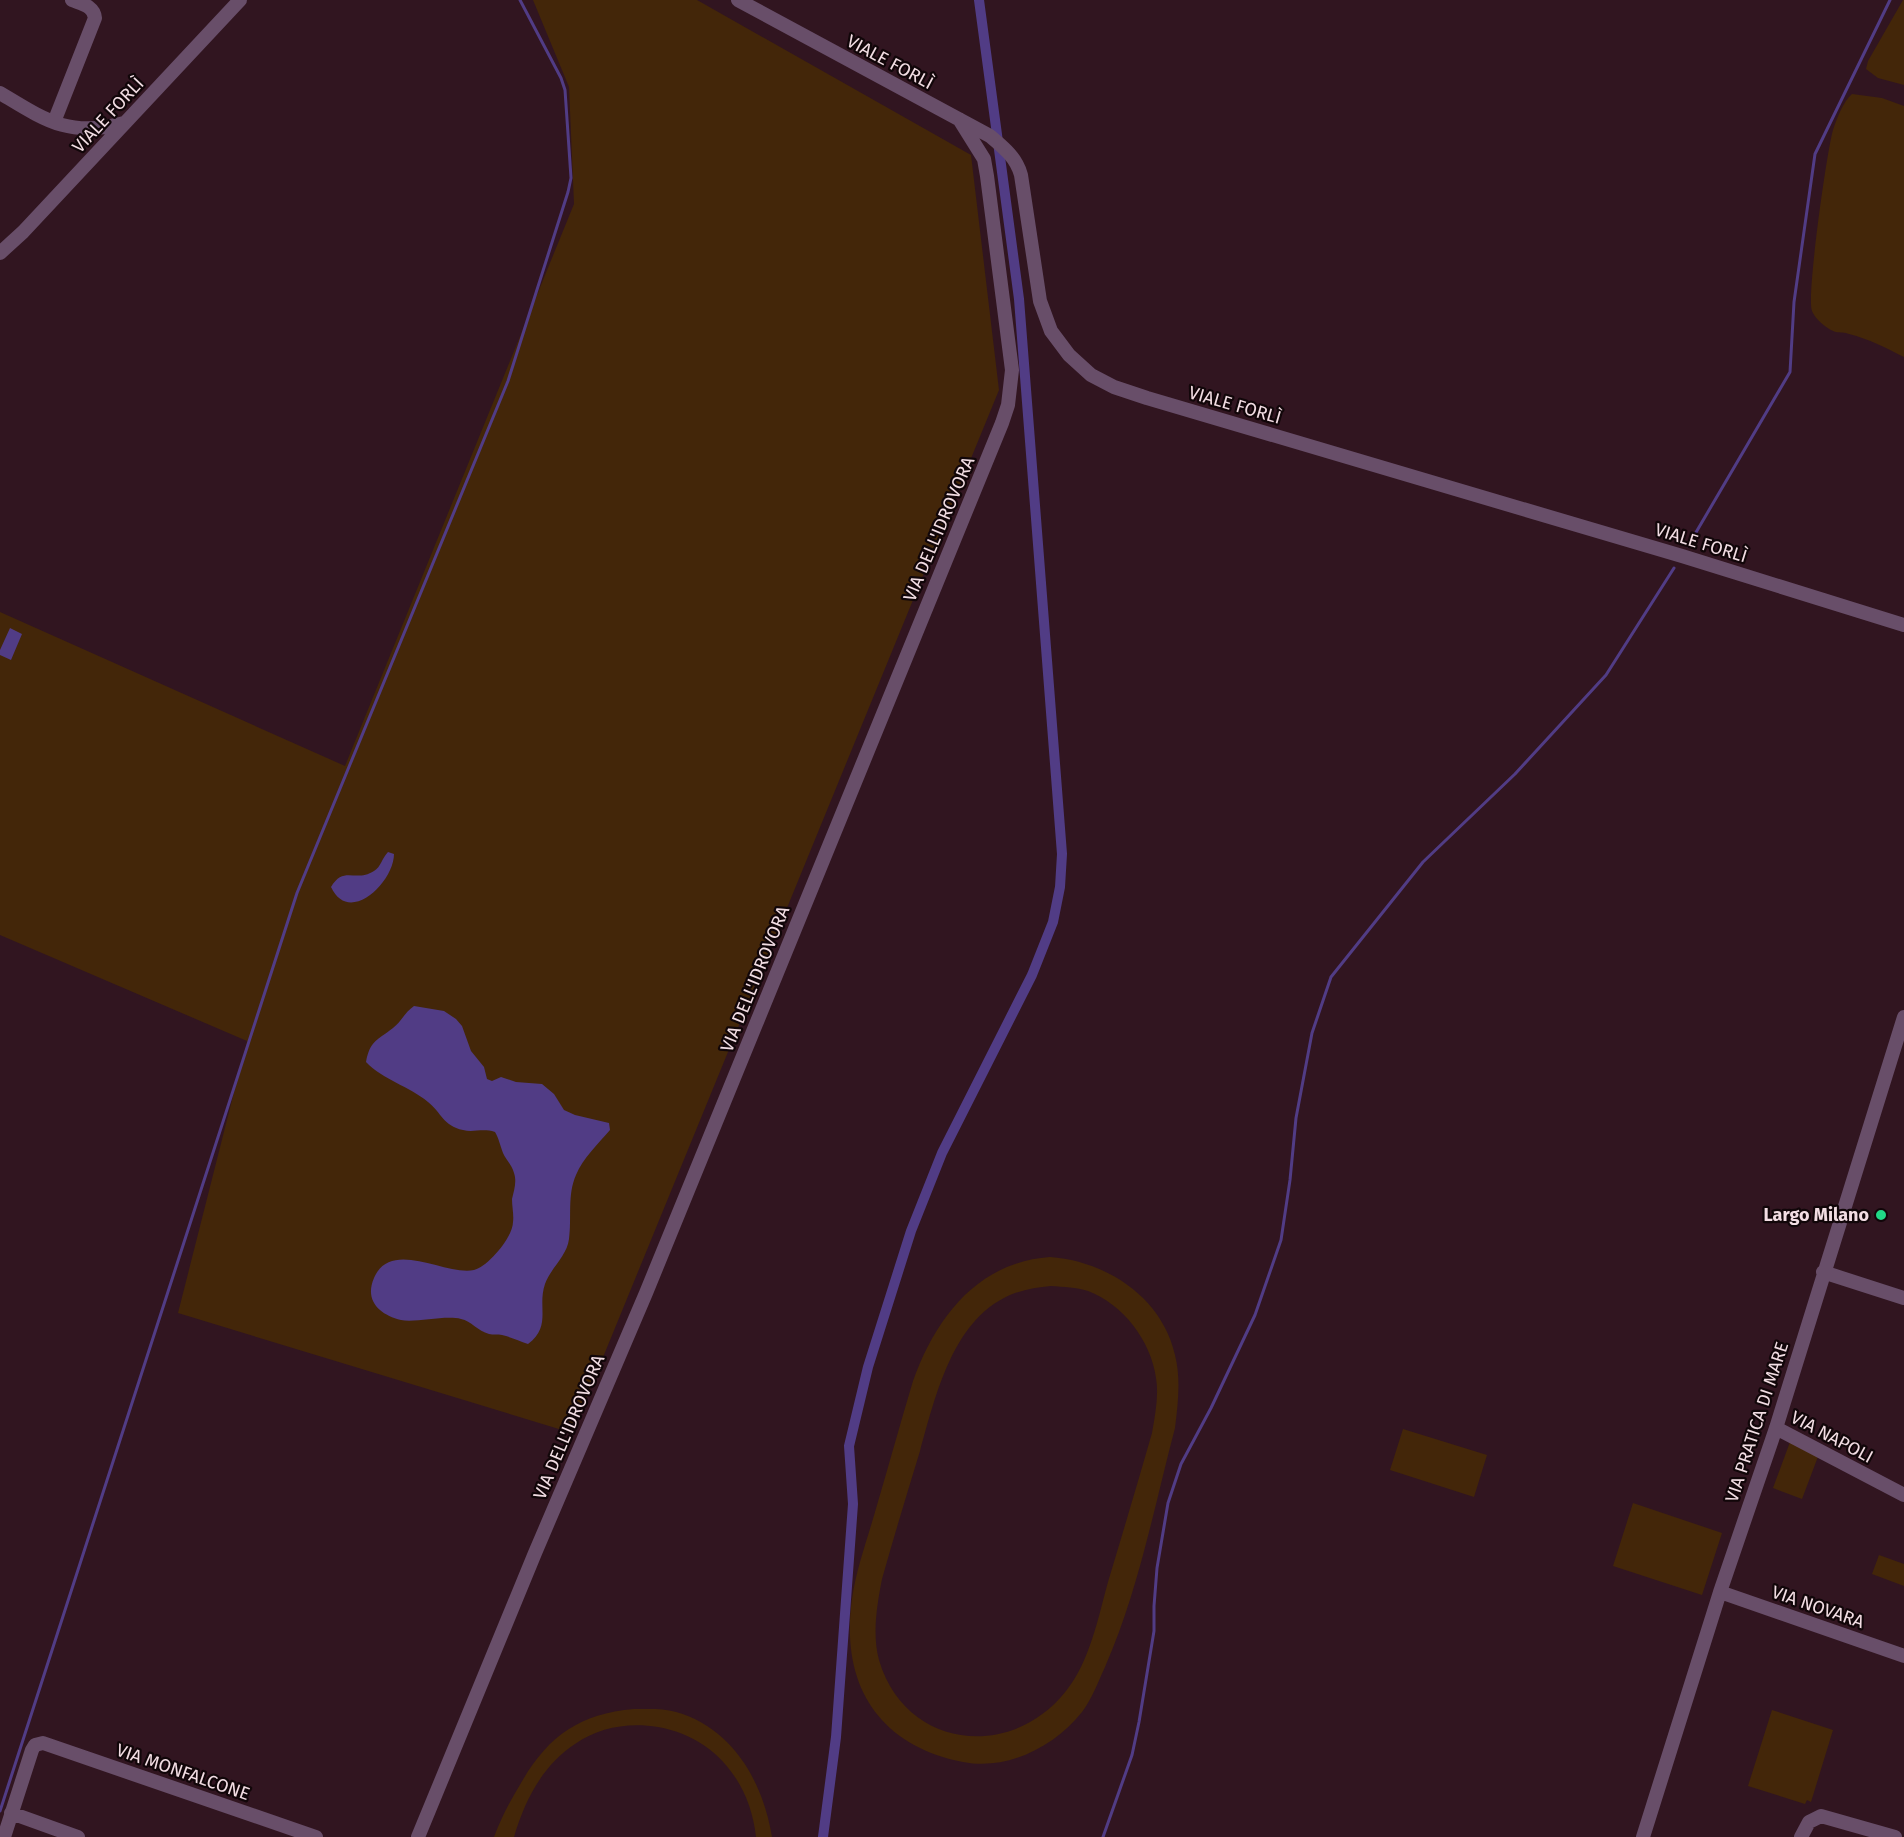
<svg xmlns="http://www.w3.org/2000/svg" width="1904" height="1837" font-family="'Fira Sans',sans-serif">
<rect width="100%" height="100%" fill="#311520"/>
<path fill="#432609" fill-rule="evenodd" d="M533,0H697L971,155L999,390L572,1433L178,1313L247,1041L0,935V612L345,766L574,204L569,87Z
M1903,0H1904V85L1878,78L1866,69L1868,61Z
M1852,94L1882,98L1904,106V357C1886,348 1869,339 1849,334C1845,332 1840,333 1836,332C1828,330 1815,319 1812,311C1806,298 1827,150 1833,130C1837,118 1843,102 1852,94Z
M1050,1257C1106,1261 1162,1297 1175,1355C1181,1379 1178,1404 1175,1428C1154,1508 1138,1592 1105,1667C1098,1682 1092,1699 1082,1712C1055,1746 1008,1771 963,1762C878,1745 840,1684 852,1599C856,1570 867,1540 875,1512C888,1468 900,1424 913,1381C936,1317 978,1262 1050,1257ZM1051,1286C1064,1287 1076,1287 1088,1291C1123,1304 1151,1341 1156,1378C1159,1396 1155,1415 1152,1433C1138,1482 1123,1532 1108,1582C1098,1618 1090,1661 1066,1691C1011,1761 905,1749 879,1660C872,1634 877,1605 882,1579C894,1536 907,1494 920,1451C936,1395 953,1316 1015,1293C1027,1289 1039,1287 1051,1286Z
M1403,1429L1487,1455L1474,1497L1390,1470Z
M1790,1442L1819,1454L1802,1499L1773,1488Z
M1633,1503L1722,1533L1702,1595L1613,1566Z
M1879,1555L1904,1564V1586L1872,1574Z
M634,1709C648,1709 663,1708 676,1712C733,1728 763,1782 772,1837H756C750,1781 714,1737 658,1727C629,1722 599,1727 575,1744C542,1766 525,1800 514,1837H494C501,1818 510,1801 521,1783C548,1736 579,1714 634,1709Z
M1772,1710L1833,1730L1811,1802L1807,1800L1805,1804L1748,1786Z"/>
<path fill="#513c85" d="M10,628L22,634L11,660L0,655V650Z
M388,852L394,854C394,882 349,926 331,887C344,865 355,883 374,871C381,867 382,858 388,852Z
M414,1006L444,1011L456,1019L462,1026L471,1051L484,1067L487,1079L492,1081L501,1077L516,1082L542,1084L554,1094L564,1110L575,1115L609,1123L610,1130C598,1144 583,1158 576,1175C567,1195 572,1218 569,1239C567,1256 550,1269 545,1284C537,1307 552,1326 528,1344C519,1341 511,1337 502,1335C498,1334 493,1335 489,1334C478,1331 471,1321 461,1319C445,1315 415,1323 401,1320C380,1315 364,1301 374,1278C391,1238 445,1276 474,1270C488,1267 513,1237 513,1222C514,1215 512,1207 512,1199C514,1190 517,1182 514,1173C512,1165 506,1160 503,1153C500,1145 499,1139 495,1132C482,1128 473,1133 463,1130C443,1126 441,1112 428,1102C409,1086 383,1080 366,1062C370,1040 378,1040 393,1028C401,1022 405,1012 414,1006Z"/>
<g fill="none" stroke-linecap="round" stroke-linejoin="round">
<path stroke="#513c85" stroke-width="3" d="M1688,546L1790,372L1794,302L1815,154L1890,0
M0,1811L297,893L508,381L568,192L571,178L565,90L561,78L520,0
M1103,1837L1132,1755L1139,1722L1154,1631V1606L1157,1568L1168,1503L1181,1464L1211,1408L1255,1315L1281,1240L1290,1180L1296,1118L1312,1033L1331,977L1423,862L1515,774L1606,675L1674,568"/>
<path stroke="#513c85" stroke-width="10" d="M823,1837L836,1737L853,1504L849,1446L868,1367L911,1231L942,1153L1032,975L1053,922L1060,887L1062,854L1019,299L979,0"/>
<path stroke="#684e69" stroke-width="14" d="M738,0L990,136C1003,147 1016,157 1021,175L1040,301L1051,331L1069,355L1091,375L1114,387L1147,398L1682,556L1904,625
M0,93C45,120 69,138 124,123
M54,122L95,18C94,6 82,4 72,0
M0,253L23,232L240,0
M1823,1272L1904,1298
M1776,1428L1904,1495
M1720,1592L1904,1656
M11,1813L78,1837
M4,1837L32,1750L35,1745L43,1743L316,1837
M418,1837L535,1553L646,1293L1002,423L1008,405L1012,370L987,176L984,159L959,119
M1643,1837L1720,1592L1776,1428L1904,1017
M1801,1837L1809,1822L1821,1816L1895,1837"/>
</g>
<circle fill="#21d887" stroke="#110609" stroke-width="2" cx="1881" cy="1215" r="6"/>
<g text-anchor="middle" dominant-baseline="central" stroke-width="4.5" stroke-linejoin="round" paint-order="stroke">
<g font-size="18" fill="#f2dde3" stroke="#110609">
<text transform="translate(890 62) rotate(28)">VIALE FORLÌ</text>
<text transform="translate(108 115) rotate(-47)">VIALE FORLÌ</text>
<text transform="translate(1235 405) rotate(16)">VIALE FORLÌ</text>
<text transform="translate(939 529) rotate(-67)">VIA DELL'IDROVORA</text>
<text transform="translate(1701 543) rotate(17)">VIALE FORLÌ</text>
<text transform="translate(755 979) rotate(-68)">VIA DELL'IDROVORA</text>
<text transform="translate(1757 1422) rotate(-72)">VIA PRATICA DI MARE</text>
<text transform="translate(569 1427) rotate(-67)">VIA DELL'IDROVORA</text>
<text transform="translate(1832 1437) rotate(28)">VIA NAPOLI</text>
<text transform="translate(1818 1607) rotate(19)">VIA NOVARA</text>
<text transform="translate(183 1772) rotate(19)">VIA MONFALCONE</text>
</g>
<g font-size="18" font-weight="bold" fill="#f2dde3" stroke="#110609" text-anchor="end">
<text x="1869" y="1215">Largo Milano</text>
</g>
</g>
</svg>
